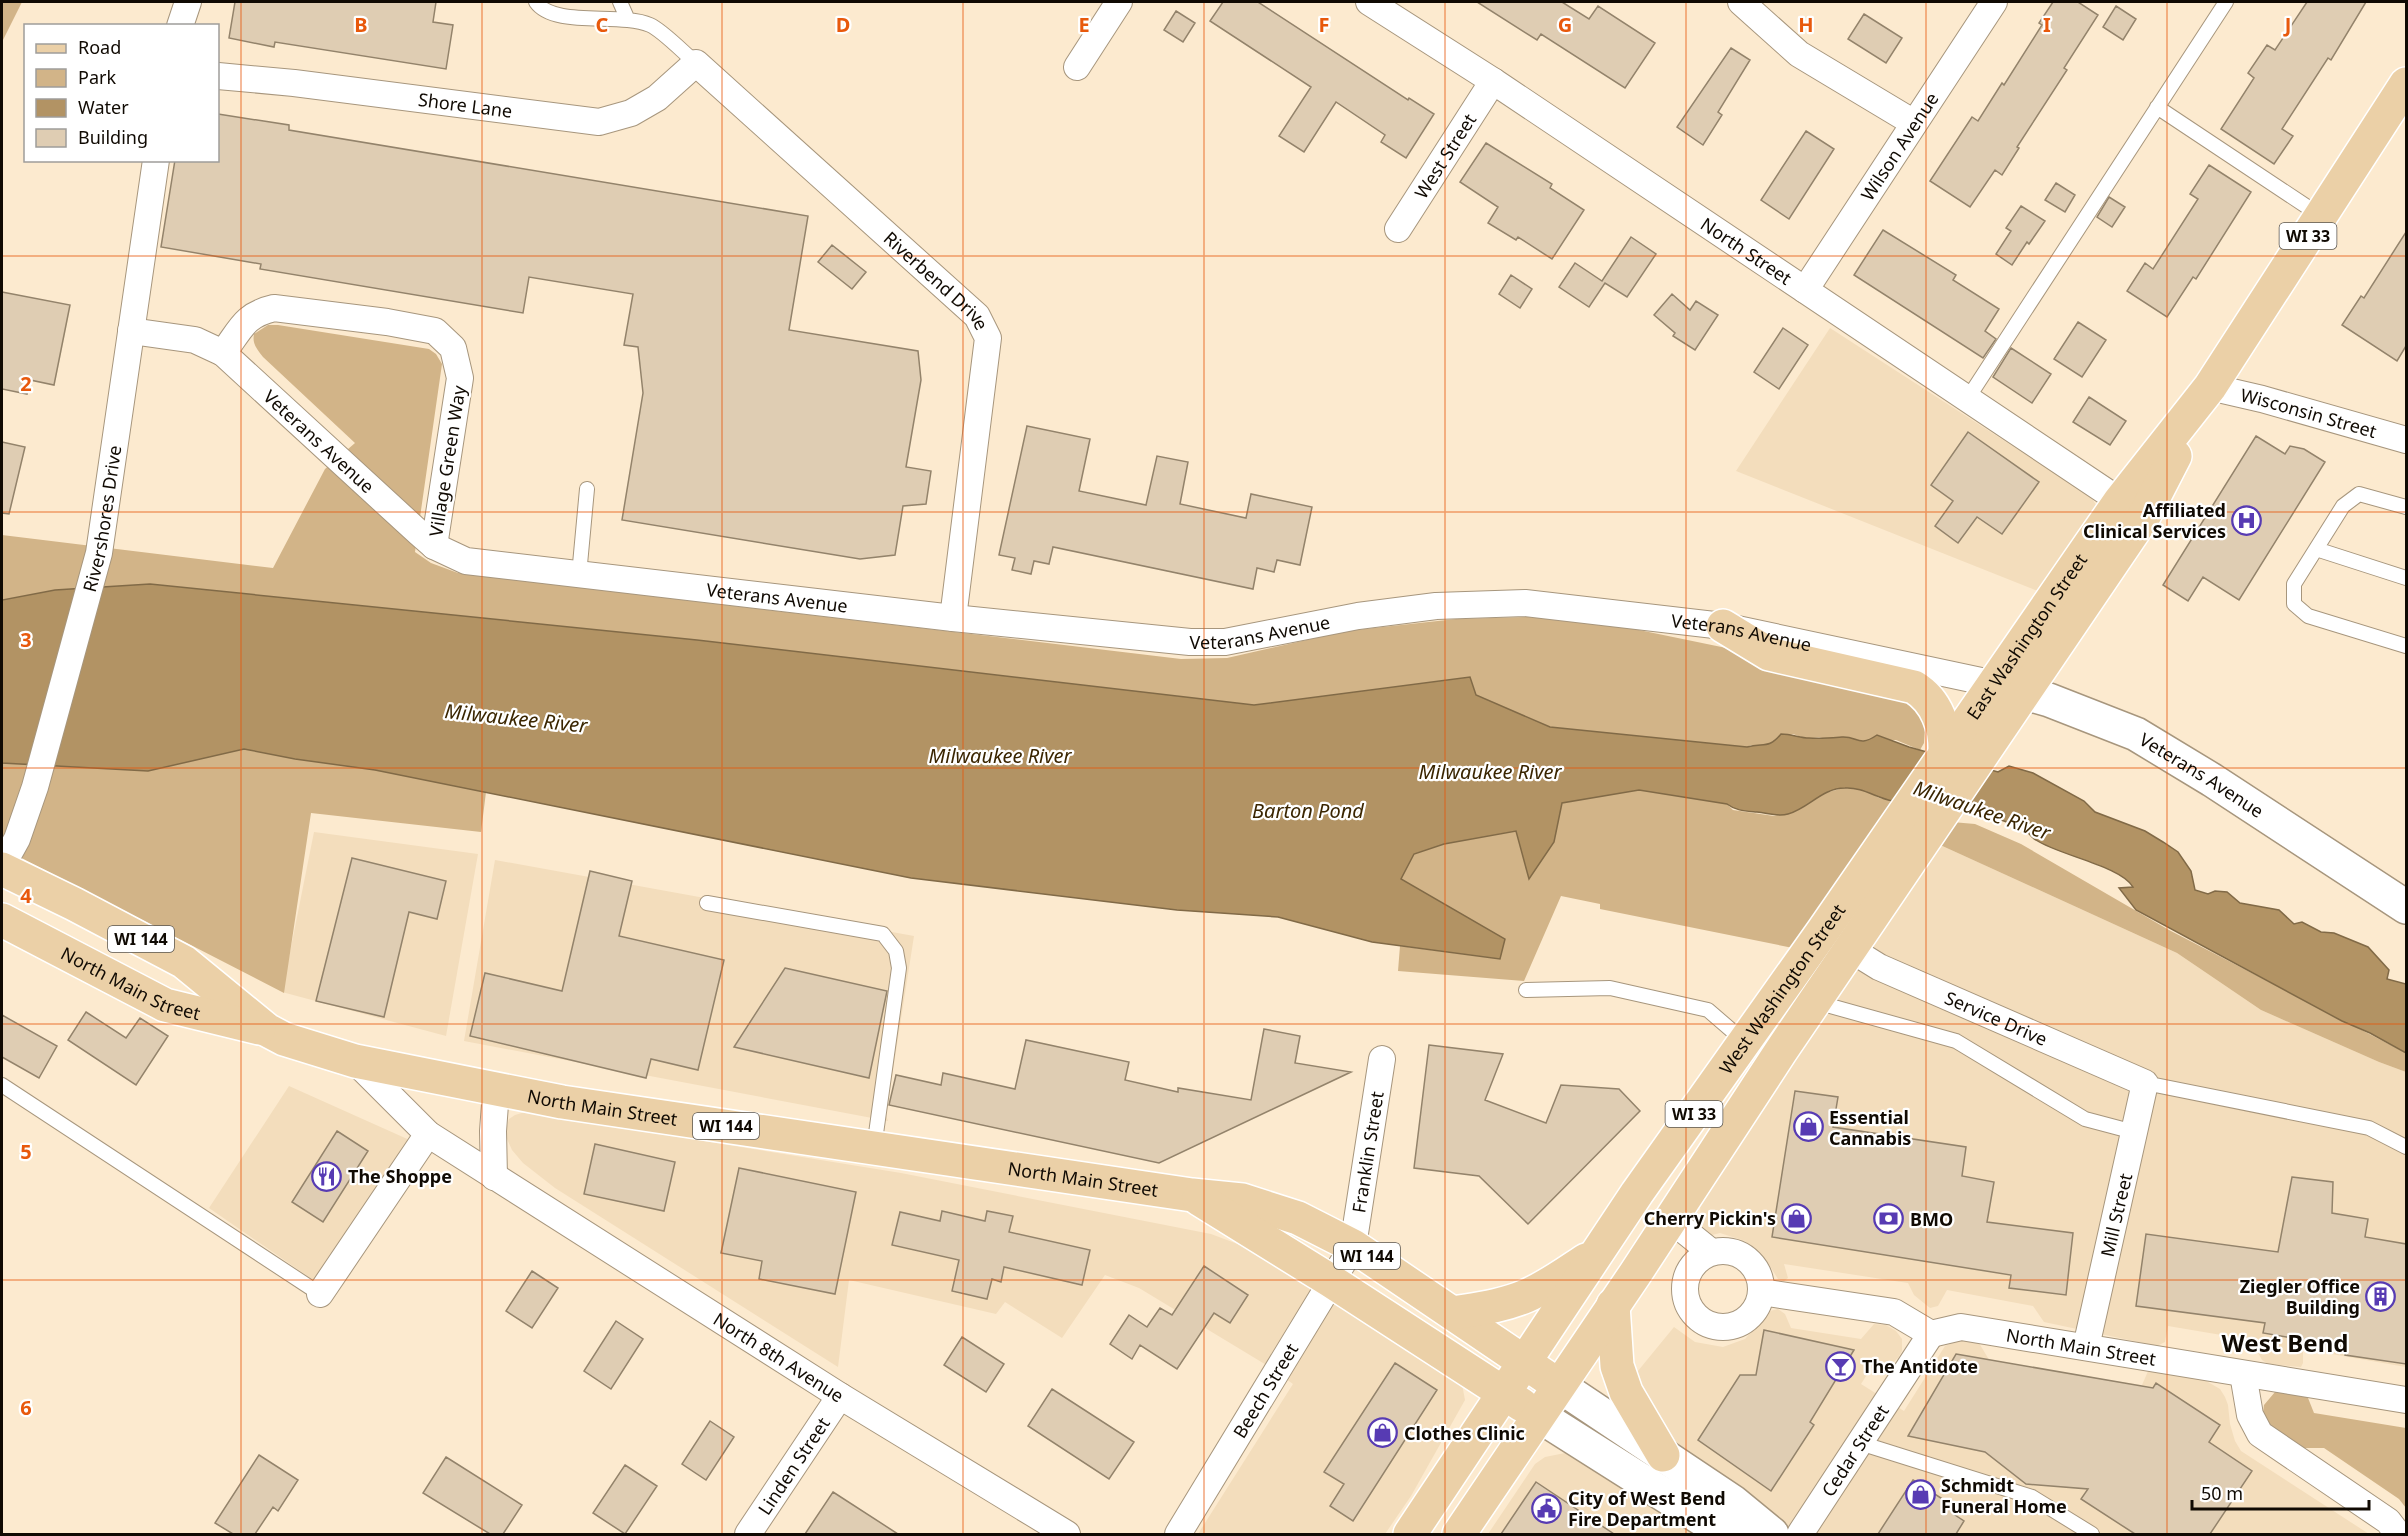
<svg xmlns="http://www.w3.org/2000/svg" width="2408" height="1536" font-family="'Noto Sans',sans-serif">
<rect width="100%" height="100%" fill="#fceacf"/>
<path fill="#f3ddbc" d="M1830,328L2091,497L2096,505L2097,514L2043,593L1736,471Z
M314,832L478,854L446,1036L282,992Z
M1938,844L2177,953L2261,1010L2379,1062L2406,1072V1367L2303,1349V1363L2301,1367L2268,1364L2262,1360L2251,1340L2168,1326L2165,1342L2157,1346L2044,1322L2033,1306L1947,1290L1938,1306L1930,1308L1914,1295L1908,1283L1784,1264L1788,1278L1784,1281L1778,1279L1768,1263L1745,1241L1720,1233L1708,1236L1701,1229L1700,1205L1706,1192Z
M495,860L914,936L886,1115L888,1121L464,1041Z
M289,1086L414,1142L316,1282L209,1208Z
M525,1112L901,1173L1211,1234L1251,1249L1462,1384L1465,1400L1411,1496L1385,1534H1198L1293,1384L1268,1366L1139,1288L1105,1275L1062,1338L1005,1302L996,1314L849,1280L838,1367L555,1188L523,1163L512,1150L507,1139L506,1130L509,1119L515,1115Z
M1778,1309L1785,1314L1791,1328L1861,1339L1874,1324L1886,1325L1896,1331L1902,1339V1351L1898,1358L1889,1366L1882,1368L1872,1367L1861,1384L1904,1411L1945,1346L1963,1339H1973L1979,1343L1991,1363L2142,1385L2149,1369L2201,1378L2220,1389L2225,1397L2228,1405L2230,1424L2235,1441L2241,1451L2369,1534H1798L1676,1445L1633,1377L1674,1327L1695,1342L1723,1347L1745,1339L1770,1311Z
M1565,1453L1579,1457L1705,1534H1488L1535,1464L1545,1457Z"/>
<path fill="#d2b488" d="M2,2H22L2,42Z
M268,325H278L429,349L436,354L442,364L415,552L431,563L458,573L1181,659L1227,658L1346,631L1456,619L1528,617L1605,623L1736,650L1894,691L1921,713L1925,727L1924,743L1920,750L1896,740L1857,742L1844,737L1829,740L1819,737L1807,739L1793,734L1765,746L1751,745L1747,747L1550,727L1476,695L1470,677L1254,705L697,640L150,584L55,590L2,600V535L273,568L325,469L355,443L263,357C257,349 252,344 254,334Z
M244,749L295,759L375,770L486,792L481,832L311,813L284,993L2,848V763L148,771Z
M1844,788L1865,790L1879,798L1893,801L1793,948L1600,909V904L1561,896L1524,981L1398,971L1400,946L1500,959L1401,879L1414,854L1444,844L1516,831L1529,878L1554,842L1562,803L1639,790L1727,804L1733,810L1774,816L1805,806L1820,794Z
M1952,822L1975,824L2021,844L2169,930L2406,1053V1072L2379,1062L2261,1010L2177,953L1938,844Z
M2296,1390L2308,1398L2314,1413L2406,1428V1508L2399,1499L2324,1448H2296L2279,1442L2263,1413L2264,1405L2275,1392Z"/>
<path fill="#b29364" stroke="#816a47" stroke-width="1.5" d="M150,584L697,640L1254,705L1470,677L1476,695L1550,727L1747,747C1763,742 1768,750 1781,734C1792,734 1800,738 1809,738C1820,739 1830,738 1842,737C1858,736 1858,748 1877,735L1909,747L1998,772L2009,766L2033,773L2084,801L2095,812L2145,831L2163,842L2178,852L2191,871L2195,890L2208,894L2215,891L2227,892L2240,903L2279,910L2294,924L2302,922L2321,932L2334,933L2368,947L2389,970L2387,979L2406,984V1053L2370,1033L2342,1021L2136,910L2119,888L2133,887C2121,866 2058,855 2036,840C2032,838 2029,833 2026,831C2016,824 1987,815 1974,812C1948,806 1920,807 1893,801C1876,798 1863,787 1845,788C1822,788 1809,808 1788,814C1777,817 1768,813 1757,812C1746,811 1736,811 1727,804L1639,790L1562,803L1554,842L1529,879L1516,831L1444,844L1414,854L1401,879L1505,939L1500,959L1372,942L1278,917L1177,910L911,878L375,770L295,759L244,749L148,771L2,763V600L55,590Z"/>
<path fill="#dfcdb3" stroke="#93836b" stroke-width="1.5" d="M235,2H436L433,22L453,25L446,69L275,42L274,47L229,38Z
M1223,2H1258L1408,100L1409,98L1434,114L1406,158L1381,142L1385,135L1336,102L1304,152L1279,136L1311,87L1210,21Z
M1477,2H1562L1589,19L1598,6L1655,43L1625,88L1541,34L1537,40Z
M2053,2H2078L2098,15L2064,68L2067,70L2017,147L2019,148L2002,175L1995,170L1970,207L1930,181L1972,117L1978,121L2002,83L2004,85L2042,25L2039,23Z
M2307,2H2366L2331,60L2328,58L2282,129L2293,136L2274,164L2221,129L2254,78L2248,73L2267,45L2275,50Z
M2116,6L2136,19L2123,40L2103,27Z
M1176,11L1195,23L1183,42L1164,30Z
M1864,14L1902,38L1886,63L1848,39Z
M1731,48L1750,60L1718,112L1722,115L1703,145L1677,127Z
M218,114L289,125V130L808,216L789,330L918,351L921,380L906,467L931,471L926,504L903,506L895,555L860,559L622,520L643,393L638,347L624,345L633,294L529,277L523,313L260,269L261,264L161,247L175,160H218Z
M1806,131L1834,149L1789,219L1761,200Z
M1486,143L1552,184L1550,188L1584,210L1552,259L1518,237L1516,240L1488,223L1498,207L1460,182Z
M2209,165L2251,192L2196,279L2193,277L2167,317L2127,291L2145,263L2153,269L2198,199L2190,194Z
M2056,183L2075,195L2065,212L2045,200Z
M2109,197L2125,207L2112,227L2097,217Z
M2021,206L2045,221L2029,244L2027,242L2012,265L1996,254L2011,231L2006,228Z
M1883,230L1956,275L1953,280L1999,309L1985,331L1996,339L1983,358L1854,275Z
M2406,232V346L2397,361L2342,325L2361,296L2364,298Z
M1631,237L1656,254L1627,297L1605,283L1589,307L1559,287L1575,263L1602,281Z
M832,245L866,272L852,289L818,262Z
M1511,275L1532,289L1520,308L1499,294Z
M2,292L70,305L54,385L30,380L27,394L2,389Z
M1672,294L1690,310L1696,301L1718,315L1695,350L1673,336L1675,333L1654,315Z
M2078,322L2106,340L2082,377L2054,359Z
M1783,328L1808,345L1779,389L1754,372Z
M2011,348L2051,374L2032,403L1993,377Z
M2089,397L2126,421L2110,445L2073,422Z
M1027,426L1090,439L1079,491L1146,505L1157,456L1188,462L1180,504L1246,518L1251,494L1312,507L1300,565L1277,560L1274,572L1257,568L1253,589L1053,547L1049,564L1034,561L1031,574L1012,570L1015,558L999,555Z
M1968,432L2039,482L2002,534L1977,517L1958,543L1935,526L1953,501L1931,485Z
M2256,436L2285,454L2290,446L2304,449L2325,462L2239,600L2203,577L2188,601L2163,585Z
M2,442L25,447L9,514L2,513Z
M352,858L446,881L437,919L409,912L384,1017L316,1001Z
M590,871L632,881L619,936L724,960L698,1070L651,1059L646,1078L470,1036L485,973L562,991Z
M785,968L887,991L869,1078L734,1047Z
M86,1012L126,1038L140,1018L168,1036L136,1085L68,1040Z
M2,1015L57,1046L39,1078L2,1057Z
M1264,1029L1300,1036L1295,1063L1351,1072L1159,1163L889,1105L896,1075L941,1085L943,1073L1015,1089L1026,1040L1129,1062L1125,1080L1178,1092V1088L1251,1100Z
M1429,1045L1503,1054L1485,1100L1546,1123L1561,1085L1619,1089L1640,1111L1528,1224L1479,1176L1414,1168Z
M1795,1091L1838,1097L1833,1127L1966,1147L1962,1176L1994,1182L1987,1222L2073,1233L2066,1295L2009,1288L2011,1275L1772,1237Z
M337,1131L368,1151L323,1222L292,1202Z
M595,1144L675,1162L664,1211L584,1194Z
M739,1168L856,1192L835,1294L759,1279L762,1261L721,1253Z
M2292,1177L2333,1182L2332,1213L2368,1219L2365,1237L2406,1244V1364L2345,1355L2346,1347L2263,1333L2265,1323L2136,1306L2146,1234L2278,1252Z
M942,1211L985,1221L987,1211L1013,1216L1009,1232L1090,1250L1082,1285L1004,1267L1001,1282L992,1279L987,1299L952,1291L959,1260L892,1245L900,1212L940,1221Z
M1204,1266L1248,1295L1230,1323L1214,1313L1177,1369L1140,1345L1132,1359L1110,1344L1129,1315L1147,1327L1160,1308L1172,1315Z
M532,1271L558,1288L532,1328L506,1311Z
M616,1321L643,1339L611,1389L584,1371Z
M1764,1330L1854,1350L1810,1422L1814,1425L1771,1491L1698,1440L1740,1375H1756Z
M962,1337L1004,1364L986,1392L944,1365Z
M1956,1354L2153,1388L2156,1383L2220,1425L2209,1442L2252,1471L2210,1534H2135L2081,1499L2088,1489L2026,1484L1985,1452L1908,1436Z
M1395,1363L1437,1390L1353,1521L1330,1506L1344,1484L1324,1472Z
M1052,1389L1134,1442L1109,1479L1028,1426Z
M710,1421L734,1437L706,1480L682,1464Z
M259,1455L298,1480L278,1511L273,1507L255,1534H233L215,1523Z
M446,1457L522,1505L503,1534H490L423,1493Z
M625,1465L657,1486L625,1534L593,1513Z
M1913,1480L1958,1509L1955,1515L1964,1521L1956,1534H1878Z
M1536,1482L1614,1534H1501Z
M833,1492L898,1534H805Z"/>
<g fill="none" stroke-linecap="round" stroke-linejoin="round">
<defs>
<path id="lane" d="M536,2C554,28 620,12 650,25C662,30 685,54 696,63
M620,2L628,20
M2157,107L2321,216
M1968,398L2226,2
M2406,507L2359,494L2343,506L2294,584V604L2308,616L2406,646
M2316,549L2406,578
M579,575L587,489
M707,903L883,934L896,951L899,968L874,1148
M1526,990L1610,988L1708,1010L1745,1042
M1780,992L1956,1041L2085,1119L2134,1132
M2145,1083L2369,1128L2406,1147
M2,1085L320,1294
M1860,1443L2032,1497L2092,1534"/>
<g id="street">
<path id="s1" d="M1369,2L1493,81L2120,501"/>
<path d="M1741,2L1799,54L1914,123"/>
<path d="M180,26L188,2"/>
<path d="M1077,67L1119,2"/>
<path id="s2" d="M218,76L294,83L599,122L631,113L657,98L696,63L977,316L988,338L953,618"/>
<path id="s3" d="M1398,229L1493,81"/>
<path id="s4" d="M1805,290L1994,2"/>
<path id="s5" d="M131,331L195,340L223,353L418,532L434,546L466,561L953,618L1190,642H1225L1358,616L1436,606L1525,603L1723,626L1995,684"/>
<path d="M223,353C241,329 244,315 274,308L387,322L435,331L453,348L460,378L434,546"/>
<path id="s6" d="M2210,387L2262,399L2406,440"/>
<path id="s7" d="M2,866L17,839L35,787L99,553L156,160"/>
<path id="s8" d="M1850,949L1879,967L2145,1083L2086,1347"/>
<path id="s9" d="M355,1061L428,1134L840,1396L1067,1534"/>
<path d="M494,1177L493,1131L496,1091"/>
<path d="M1670,1219L1711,1252"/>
<circle cx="1723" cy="1289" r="38"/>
<path id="s10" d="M1761,1292L1894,1312L1931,1334L1961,1327L2406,1400"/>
<path d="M320,1294L428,1134"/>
<path d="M2243,1374L2250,1415L2260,1434L2388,1521L2398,1534"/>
<path id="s11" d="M748,1534L840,1396"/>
<path id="s12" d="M1178,1534L1353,1246L1382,1059"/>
<path id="s13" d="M1800,1534L1931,1334"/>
</g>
<g id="secondary">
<path id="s14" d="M1997,685L2049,700L2136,734L2212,780L2406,907"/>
<path d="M1558,1385L1733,1502L1772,1534"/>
<path d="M1538,1415L1718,1529L1737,1534"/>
</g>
<g id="primary">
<path d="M1723,626L1769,654L1914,687C1937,701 1946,728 1945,754"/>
<path id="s15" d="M2,869L74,904L184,962L267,1030L284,1039L355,1061L562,1102L1192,1195L1242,1200L1298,1218L1353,1246L1558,1385"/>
<path id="s16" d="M2,920L165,1005L259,1028"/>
<path d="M1199,1199L1331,1281L1522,1405"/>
<path d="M1613,1305L1617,1366L1626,1392L1663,1455"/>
<path d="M1453,1313C1477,1309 1503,1306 1526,1296C1547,1287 1566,1273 1586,1260"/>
<path id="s17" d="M1410,1534L1637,1193L1823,931L2120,501L2210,387L2406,84"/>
<path d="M1459,1534L1635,1274L1781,1051L2144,516L2175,456"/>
</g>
</defs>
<use href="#lane" stroke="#a7967d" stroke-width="16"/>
<use href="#street" stroke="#a7967d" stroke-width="28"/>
<use href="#secondary" stroke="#a7967d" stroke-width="36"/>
<use href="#primary" stroke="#fff" stroke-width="36"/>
<use href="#lane" stroke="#fff" stroke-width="14"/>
<use href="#street" stroke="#fff" stroke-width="26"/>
<use href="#secondary" stroke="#fff" stroke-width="33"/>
<use href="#primary" stroke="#ebd0a7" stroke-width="33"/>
</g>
<path fill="none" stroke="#e8590c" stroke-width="1.5" stroke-opacity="0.55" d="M241,2V1534M482,2V1534M722,2V1534M963,2V1534M1204,2V1534M1445,2V1534M1686,2V1534M1926,2V1534M2167,2V1534M2,256H2406M2,512H2406M2,768H2406M2,1024H2406M2,1280H2406"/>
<defs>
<symbol id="hospital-ring" viewBox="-11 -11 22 22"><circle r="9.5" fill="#fff" stroke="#573bb3" stroke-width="1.5"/><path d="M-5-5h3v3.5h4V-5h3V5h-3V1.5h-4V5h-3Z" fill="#573bb3"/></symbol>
<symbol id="shop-ring" viewBox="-11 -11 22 22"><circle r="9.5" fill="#fff" stroke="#573bb3" stroke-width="1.5"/><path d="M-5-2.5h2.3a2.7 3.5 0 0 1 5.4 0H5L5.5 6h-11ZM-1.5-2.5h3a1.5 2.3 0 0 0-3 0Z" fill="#573bb3"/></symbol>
<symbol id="restaurant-ring" viewBox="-11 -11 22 22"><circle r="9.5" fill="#fff" stroke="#573bb3" stroke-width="1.5"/><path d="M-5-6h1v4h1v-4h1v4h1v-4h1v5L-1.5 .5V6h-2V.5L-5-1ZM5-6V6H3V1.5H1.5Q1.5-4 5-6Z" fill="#573bb3"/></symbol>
<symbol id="bank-ring" viewBox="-11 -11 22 22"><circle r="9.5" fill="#fff" stroke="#573bb3" stroke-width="1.5"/><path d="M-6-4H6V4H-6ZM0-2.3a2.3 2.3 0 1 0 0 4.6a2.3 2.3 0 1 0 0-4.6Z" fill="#573bb3"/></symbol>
<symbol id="building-ring" viewBox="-11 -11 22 22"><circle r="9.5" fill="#fff" stroke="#573bb3" stroke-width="1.5"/><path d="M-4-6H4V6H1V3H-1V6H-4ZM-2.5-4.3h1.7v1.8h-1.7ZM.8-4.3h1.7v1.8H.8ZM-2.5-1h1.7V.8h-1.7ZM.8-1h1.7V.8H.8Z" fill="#573bb3"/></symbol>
<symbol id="bar-ring" viewBox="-11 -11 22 22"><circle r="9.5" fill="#fff" stroke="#573bb3" stroke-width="1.5"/><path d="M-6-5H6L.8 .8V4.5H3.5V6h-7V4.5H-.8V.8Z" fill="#573bb3"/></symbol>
<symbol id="civic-ring" viewBox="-11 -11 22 22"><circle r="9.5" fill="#fff" stroke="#573bb3" stroke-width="1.5"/><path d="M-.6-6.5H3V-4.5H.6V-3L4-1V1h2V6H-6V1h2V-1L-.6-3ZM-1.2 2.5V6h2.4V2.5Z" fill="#573bb3"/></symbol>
</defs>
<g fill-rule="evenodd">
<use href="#hospital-ring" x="2230" y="504" width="33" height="33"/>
<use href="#shop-ring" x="1792" y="1110" width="33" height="33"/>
<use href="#restaurant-ring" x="310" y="1160" width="33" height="33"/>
<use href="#shop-ring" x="1780" y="1202" width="33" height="33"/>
<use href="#bank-ring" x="1872" y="1202" width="33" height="33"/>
<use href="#building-ring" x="2364" y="1280" width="33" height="33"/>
<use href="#bar-ring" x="1824" y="1350" width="33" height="33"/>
<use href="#shop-ring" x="1366" y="1416" width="33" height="33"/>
<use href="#shop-ring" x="1904" y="1478" width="33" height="33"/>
<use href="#civic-ring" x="1530" y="1492" width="33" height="33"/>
</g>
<g text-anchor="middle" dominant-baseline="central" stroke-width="4.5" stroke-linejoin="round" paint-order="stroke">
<g fill="#fff" stroke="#58544f" stroke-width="1.5">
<rect x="2279.5" y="223" width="57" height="26" rx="4.5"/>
<rect x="108" y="926" width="66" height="26" rx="4.5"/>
<rect x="1665.5" y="1101" width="57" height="26" rx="4.5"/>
<rect x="693" y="1113" width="66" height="26" rx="4.5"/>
<rect x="1334" y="1243" width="66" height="26" rx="4.5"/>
</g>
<g font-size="16" font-weight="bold" fill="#100a03">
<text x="2308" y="236">WI 33</text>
<text x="141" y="939">WI 144</text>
<text x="1694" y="1114">WI 33</text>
<text x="726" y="1126">WI 144</text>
<text x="1367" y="1256">WI 144</text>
</g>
<g font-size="18" fill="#100a03" stroke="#fff">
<text stroke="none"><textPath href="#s2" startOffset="249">Shore Lane</textPath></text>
<text stroke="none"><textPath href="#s4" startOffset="172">Wilson Avenue</textPath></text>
<text stroke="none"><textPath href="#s3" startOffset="87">West Street</textPath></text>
<text stroke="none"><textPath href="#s1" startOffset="452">North Street</textPath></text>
<text stroke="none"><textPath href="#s2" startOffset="824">Riverbend Drive</textPath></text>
<text stroke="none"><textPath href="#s6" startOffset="102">Wisconsin Street</textPath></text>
<text stroke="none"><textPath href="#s5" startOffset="226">Veterans Avenue</textPath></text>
<text transform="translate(447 461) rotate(-81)">Village Green Way</text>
<text stroke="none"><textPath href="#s7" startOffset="363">Rivershores Drive</textPath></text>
<text stroke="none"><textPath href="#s5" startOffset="730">Veterans Avenue</textPath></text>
<text stroke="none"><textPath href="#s5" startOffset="1216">Veterans Avenue</textPath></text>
<text stroke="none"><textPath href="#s5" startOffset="1702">Veterans Avenue</textPath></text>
<text stroke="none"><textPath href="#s17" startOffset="1089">East Washington Street</textPath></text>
<text stroke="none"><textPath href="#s14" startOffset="225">Veterans Avenue</textPath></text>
<text stroke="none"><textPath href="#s16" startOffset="144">North Main Street</textPath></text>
<text stroke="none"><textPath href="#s17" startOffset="660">West Washington Street</textPath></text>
<text stroke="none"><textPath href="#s8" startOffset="162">Service Drive</textPath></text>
<text stroke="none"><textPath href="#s15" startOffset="657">North Main Street</textPath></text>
<text stroke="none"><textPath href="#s12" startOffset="432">Franklin Street</textPath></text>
<text stroke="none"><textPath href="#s15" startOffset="1143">North Main Street</textPath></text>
<text transform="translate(2116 1215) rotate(-77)">Mill Street</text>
<text stroke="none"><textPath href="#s10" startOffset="330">North Main Street</textPath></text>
<text stroke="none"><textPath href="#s9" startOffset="519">North 8th Avenue</textPath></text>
<text stroke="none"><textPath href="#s12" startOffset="168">Beech Street</textPath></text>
<text stroke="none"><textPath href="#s13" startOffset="100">Cedar Street</textPath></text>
<text stroke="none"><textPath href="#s11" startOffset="82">Linden Street</textPath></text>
</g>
<g font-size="18" font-weight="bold" fill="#100a03" stroke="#fff" text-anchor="start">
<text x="2226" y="510" text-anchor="end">Affiliated<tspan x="2226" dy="21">Clinical Services</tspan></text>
<text x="1829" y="1117">Essential<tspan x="1829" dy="21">Cannabis</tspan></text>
<text x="348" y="1176">The Shoppe</text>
<text x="1776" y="1218" text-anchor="end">Cherry Pickin's</text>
<text x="1910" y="1219">BMO</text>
<text x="2360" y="1286" text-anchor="end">Ziegler Office<tspan x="2360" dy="21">Building</tspan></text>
<text x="1862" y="1366">The Antidote</text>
<text x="1404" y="1433">Clothes Clinic</text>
<text x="1941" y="1485">Schmidt<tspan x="1941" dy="21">Funeral Home</tspan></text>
<text x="1568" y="1498">City of West Bend<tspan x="1568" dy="21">Fire Department</tspan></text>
</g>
<g font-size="20" font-style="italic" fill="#3a2500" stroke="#fff">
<text transform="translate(516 718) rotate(6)">Milwaukee River</text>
<text x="1000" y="755">Milwaukee River</text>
<text x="1490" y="771">Milwaukee River</text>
<text x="1308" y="810">Barton Pond</text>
<text transform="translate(1982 810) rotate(19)">Milwaukee River</text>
</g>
<g font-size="24" font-weight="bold" fill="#100a03" stroke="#fff">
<text x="2285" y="1342">West Bend</text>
</g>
</g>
<g font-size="20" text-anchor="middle" font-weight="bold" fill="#e8590c" stroke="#fff" stroke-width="4.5" stroke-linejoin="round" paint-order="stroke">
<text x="361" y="32">B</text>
<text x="602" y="32">C</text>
<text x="843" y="32">D</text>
<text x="1084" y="32">E</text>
<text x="1324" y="32">F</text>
<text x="1565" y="32">G</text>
<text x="1806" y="32">H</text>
<text x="2047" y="32">I</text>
<text x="2288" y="32">J</text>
<text x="26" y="391">2</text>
<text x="26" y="647">3</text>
<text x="26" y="903">4</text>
<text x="26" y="1159">5</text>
<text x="26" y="1415">6</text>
</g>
<rect width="2408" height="1536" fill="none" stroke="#100a03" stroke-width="6"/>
<rect x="24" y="24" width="195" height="138" fill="#ffffff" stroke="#9f9d9a" stroke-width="1.5"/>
<rect x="36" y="44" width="30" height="9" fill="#ebd0a7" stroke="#9f9d9a" stroke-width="1.5"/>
<text x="78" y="54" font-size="18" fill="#100a03">Road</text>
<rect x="36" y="69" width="30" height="18" fill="#d2b488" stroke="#9f9d9a" stroke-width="1.5"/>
<text x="78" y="84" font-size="18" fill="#100a03">Park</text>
<rect x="36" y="99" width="30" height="18" fill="#b29364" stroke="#9f9d9a" stroke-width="1.5"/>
<text x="78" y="114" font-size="18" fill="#100a03">Water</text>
<rect x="36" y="129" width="30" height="18" fill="#dfcdb3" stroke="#9f9d9a" stroke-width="1.5"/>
<text x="78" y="144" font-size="18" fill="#100a03">Building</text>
<path d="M2192 1500v9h177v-9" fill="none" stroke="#100a03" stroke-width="3"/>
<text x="2201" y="1500" font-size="18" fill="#100a03" stroke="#ffffff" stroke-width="4.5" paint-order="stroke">50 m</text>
</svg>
